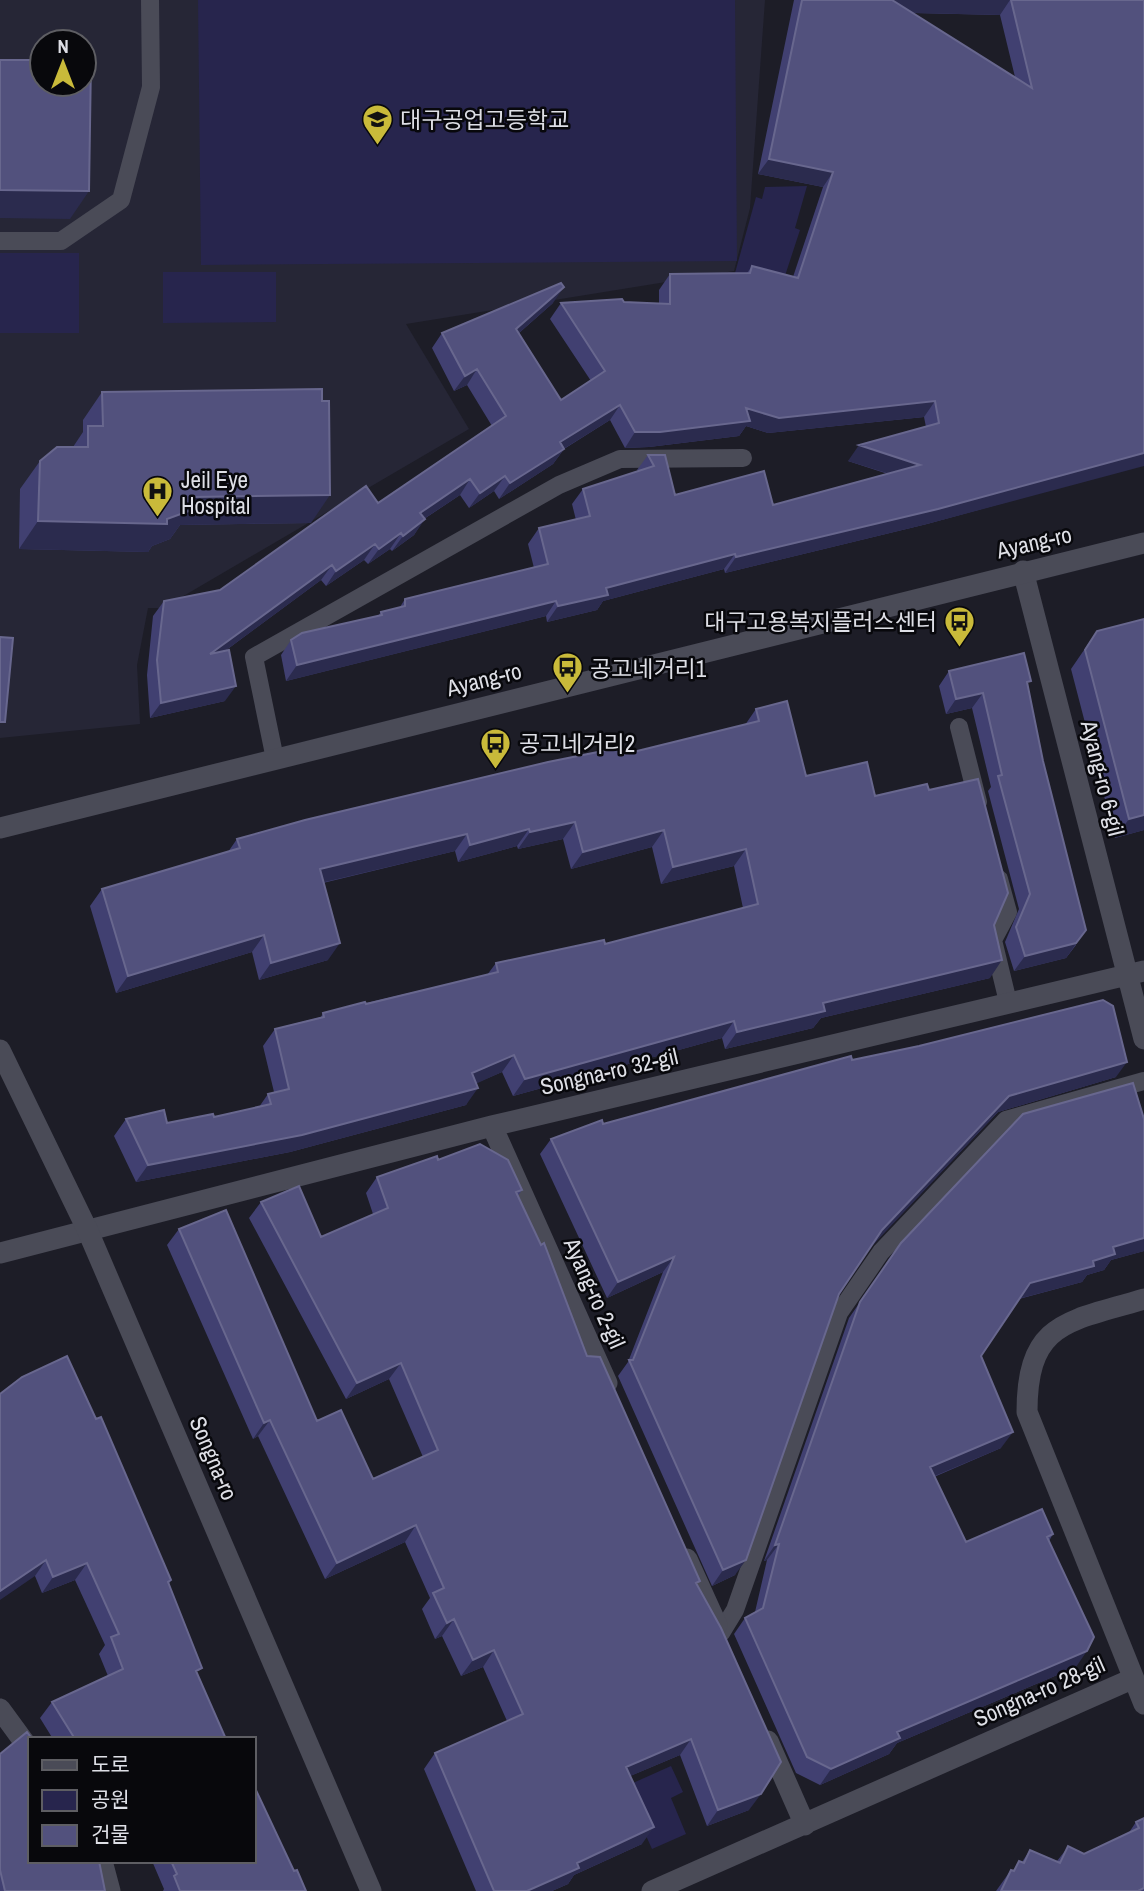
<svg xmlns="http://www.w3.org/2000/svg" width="1144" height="1891" font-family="'Archivo Narrow','Noto Sans KR',sans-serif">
<rect width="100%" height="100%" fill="#1d1d27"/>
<path fill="#262636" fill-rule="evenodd" d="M0,0H765L750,208L734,271L406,324L469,429L163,608H148L137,665L140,724L0,738ZM42,42H84V84H42Z"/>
<path fill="#27254d" d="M198,0H735L737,261L201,265Z
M807,186L795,228L800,230L781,288L735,273L756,197L762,199L765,187Z
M0,253H79V333H0Z
M163,272H276V322L163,323Z
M671,1766L683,1792L671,1798L686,1834L652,1849L624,1787Z"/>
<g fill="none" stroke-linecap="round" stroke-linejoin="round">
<path stroke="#4a4b57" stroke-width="18" d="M0,241H61L121,200L151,87L150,0
M959,727L978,802
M275,759L254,657L559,485L620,459L743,458
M999,879L1008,912L993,940L1008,1002
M721,1633L735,1610L839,1313L881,1252L1006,1120L1144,1081"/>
<path stroke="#4a4b57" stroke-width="21" d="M1023,571L1144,1039
M492,1126L607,1383
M0,1253L492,1126L1144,971
M1144,1299C1069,1322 1027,1320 1027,1412L1144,1704
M687,1559L717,1625
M0,1709L30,1750
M768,1741L805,1825
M102,1861L110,1891
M652,1891L1132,1679"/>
<path stroke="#4a4b57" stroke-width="21" d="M0,828L1144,543
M0,1050L87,1229L371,1891"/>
</g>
<path fill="#414071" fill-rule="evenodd" d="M794,0H1144L1113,473L927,524L725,573L724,569L603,601L597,610L547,622L546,616L286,681L281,655L291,640L378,616L381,612L400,607L405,599L534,568L528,544L539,528L576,520L572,504L583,489L638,471L637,470L648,455L675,495L773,505L888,474L848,461L926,427L924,417L768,433L746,426L739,436L649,447L625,448L610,420L564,449L553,464L499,499L494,491L469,508L460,495L424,519L414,535L392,551L390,549L368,564L364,560L326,586L321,580L225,651V701L150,718L147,675L153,616L164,601L220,590L378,503L492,426L467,385L454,391L432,348L442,333L553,303L519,333L561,400L591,381L550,319L561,303H659V290L670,274L747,273L752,266L793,277L823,187L758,174ZM913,13L1000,15L1015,77Z
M102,392L311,523L180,525L170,539L152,546L148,552L19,549L20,489L40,461L73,447L83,432V420Z
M1144,619V830L1115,838L1071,669L1097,631Z
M949,671L1028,687L1076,945L1066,958L1014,971L1005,942L1019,909L988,791L991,787L972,708L946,714L939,686Z
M756,709L806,776L875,796L929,790L994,925L990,978L821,1018L813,1028L725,1049L722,1038L513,1096L502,1072L476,1083L466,1105L290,1152L136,1182L114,1136L126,1119L167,1123L214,1117L259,1107L268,1094L274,1092L263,1046L275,1029L321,1017L323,1013L487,975L496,963L605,944L743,908L734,866L661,884L652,847L571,869L563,839L518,849L517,846L458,862L455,851L323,883L328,960L259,980L252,952L116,993L90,906L102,889L228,852L237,839L625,754L745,725Z
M852,1060L1116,1077L998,1112L873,1244L839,1294L735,1575L712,1586L618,1376L628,1362L663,1272L607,1298L540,1154L551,1139L603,1124Z
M1144,1119V1251L1111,1260L1104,1270L1087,1275L1082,1282L1019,1299L981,1356L1001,1448L934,1477L966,1542L1053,1534L1049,1541L1076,1667L897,1743L889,1754L820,1785L796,1773L734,1634L745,1618L755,1612L767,1560L764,1561L849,1318L901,1243Z
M438,1160L522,1190L518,1196L587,1356L697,1585L749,1810L707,1826L680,1755L630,1776L642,1844L574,1875L568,1884L552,1891H476L424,1769L435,1753L507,1721L483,1667L461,1676L442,1636L435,1639L422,1609L430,1598L405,1542L325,1579L258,1436L253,1439L167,1245L179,1229L317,1421L373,1479L423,1457L389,1379L346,1399L249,1218L261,1202L321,1237L373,1214L366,1193L377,1177Z
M0,1394L171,1580L169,1584L197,1674L226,1739H53L40,1718L52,1702L108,1676L99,1654L105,1645L75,1580L42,1593L35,1576Z
M0,1754L105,1891H0Z
M1144,1818V1891H996L1011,1870L1013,1871L1019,1861L1022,1862L1030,1850L1057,1861L1068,1847L1084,1854L1128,1834L1136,1822Z
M152,1861H254L294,1871L306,1891H163L164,1889Z"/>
<path fill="#2b2b4e" d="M885,0H1010L1000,15L876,12Z
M769,159L833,172L823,187L758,174Z
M0,190L89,191L70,219L0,218Z
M564,287L553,303L505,345L516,329Z
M477,369L467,385L454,391L465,376Z
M935,401L924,417L768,433L746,426L739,436L649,447L625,448L635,432L746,408Z
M620,405L610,420L549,458L560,442Z
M859,445L920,465L909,480L848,461Z
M564,449L553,464L499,499L510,483Z
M1144,453V466L927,524L725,573L736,557Z
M505,476L494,491L469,508L480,493Z
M470,479L460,495L410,528L420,513Z
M330,495L311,523L180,525L170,539L152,546L148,552L19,549L38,521L193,497Z
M425,519L414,535L392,551L403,536Z
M401,533L390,549L368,564L379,549Z
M375,544L364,560L326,586L336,571Z
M735,554L724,569L603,601L597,610L547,622L558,606L606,588Z
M332,565L321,580L199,670L210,654Z
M556,601L546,616L286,681L297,665Z
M236,686L225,701L150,718L161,703Z
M983,693L972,708L946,714L956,699Z
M1144,815V830L1115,838L1129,819Z
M575,822L563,839L518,849L530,832Z
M529,829L517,846L458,862L470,845Z
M664,830L652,847L571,869L583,852Z
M467,834L455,851L308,886L320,869Z
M746,849L734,866L661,884L673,867Z
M1086,930L1066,958L1014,971L1025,956Z
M264,935L252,952L116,993L128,976Z
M340,943L328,960L259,980L271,963Z
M1002,960L990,978L821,1018L813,1028L725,1049L737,1032L823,1003Z
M734,1021L722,1038L513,1096L525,1079Z
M514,1055L502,1072L460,1091L472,1073Z
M1127,1062L1116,1077L998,1112L872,1246L882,1230L1009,1096Z
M478,1088L466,1105L290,1152L136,1182L148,1165Z
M1144,1238V1251L1111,1260L1104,1270L1087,1275L1082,1282L1018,1299L1030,1283L1093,1261L1113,1247Z
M674,1257L663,1272L607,1298L618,1282Z
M401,1363L389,1379L346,1399L357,1383Z
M270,1420L258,1436L253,1439L264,1423Z
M1013,1432L1001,1448L918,1483L930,1467Z
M416,1525L405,1542L325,1579L337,1563Z
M779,1544L767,1560L764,1561L775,1545Z
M46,1560L35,1576L0,1600V1591Z
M746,1560L735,1575L712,1586L723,1570Z
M87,1563L75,1580L42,1593L53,1577Z
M454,1619L442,1636L435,1639L447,1623Z
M494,1650L483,1667L461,1676L473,1660Z
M1087,1651L1076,1667L897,1743L889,1754L820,1785L831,1769L897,1732Z
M691,1739L680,1755L614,1783L626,1767Z
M761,1794L749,1810L707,1826L718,1810Z
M654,1827L642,1844L574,1875L568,1884L552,1891H527L577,1863Z"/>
<path fill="#52517d" stroke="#68678e" stroke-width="2" d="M802,0H892L1032,88L1011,0H1144V453L938,509L736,557L735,554L606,588L608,595L558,606L556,601L297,665L291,640L302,633L382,615L381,612L405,606V599L548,564L539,528L590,516L583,489L654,466L648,455H665L675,495L764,471L773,505L920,465L859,445L939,423L935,401L779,418L746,408L750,421L660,432H635L620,405L560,442L564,449L510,483L505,476L480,493L470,479L420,513L425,519L403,536L401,533L379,549L375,544L336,571L332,565L210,654L229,650L236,686L161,703L157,660L164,601L220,590L366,486L378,503L506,416L477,369L465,376L442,333L561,283L564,287L516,329L561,400L605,371L561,303L622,299L624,302L670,304V274L750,273L752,266L798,278L833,172L769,159Z
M0,60H42V84H84V61H91L89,191L0,190Z
M322,389V401H329L330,495L193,497L189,511L167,519V524L38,521L40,461L57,447H88V426H103L102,392Z
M1144,619V815L1129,819L1085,650L1097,631Z
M0,637L13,638L5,722H0Z
M1024,653L1031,681L1027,682L1043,761L1086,930L1076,943L1025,956L1016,927L1030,894L998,776L1002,775L983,693L956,699L949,671Z
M787,701L806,776L867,762L875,796L927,784L929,790L978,779L1008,893L994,925L1002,960L823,1003L825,1011L737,1032L734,1021L525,1079L514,1055L472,1073L478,1088L302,1135L148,1165L126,1119L164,1110L167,1123L213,1114L214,1117L271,1104L268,1094L289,1089L275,1029L324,1017L323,1013L365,1002L366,1004L498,972L496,963L604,940L605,944L758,904L746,849L673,867L664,830L583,852L575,822L530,832L529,829L470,845L467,834L320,869L340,943L271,963L264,935L128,976L102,889L240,848L237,839L305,820L548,762L623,747L625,754L759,721L756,709Z
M1103,1000L1113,1006L1127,1062L1009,1096L882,1230L839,1294L746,1560L723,1570L629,1360H633L674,1257L618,1282L551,1139L602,1120L603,1124L851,1056L852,1060L919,1046Z
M1133,1083L1144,1119V1238L1113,1247L1115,1254L1093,1261L1094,1266L1030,1283L981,1356L1013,1432L930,1467L966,1542L1042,1509L1053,1534L1047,1537L1094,1637L1087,1651L897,1732L900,1738L831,1769L807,1757L745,1618L763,1608L779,1544L775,1545L860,1302L901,1243L1023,1114Z
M480,1144L508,1160L522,1190L516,1192L541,1245L544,1243L587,1356L600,1357L700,1581L696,1583L721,1628L781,1762L761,1794L718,1810L691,1739L626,1767L654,1827L577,1863L579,1868L527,1891H494L435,1753L523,1714L494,1650L473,1660L454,1619L447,1623L433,1593L444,1588L416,1525L337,1563L270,1420L264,1423L179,1229L226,1210L317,1421L341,1410L373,1479L438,1450L401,1363L357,1383L261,1202L299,1186L321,1237L388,1208L377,1177L437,1156L438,1160Z
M67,1356L96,1419L101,1417L171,1580L168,1582L202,1668L196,1671L226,1739H75L52,1702L123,1669L111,1637L119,1634L87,1563L53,1577L46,1560L0,1591V1394L22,1377Z
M27,1732L32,1739H30V1861H99L105,1891H5L0,1870V1754Z
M254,1786L294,1871L297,1870L306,1891H180L174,1876L177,1874L171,1861H254Z
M1144,1818V1888L1138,1891H1001L1011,1870L1014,1871L1019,1861L1024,1863L1030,1850L1060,1863L1068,1846L1084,1854L1139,1828L1136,1822Z"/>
<defs>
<symbol id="school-pin" viewBox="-11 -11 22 30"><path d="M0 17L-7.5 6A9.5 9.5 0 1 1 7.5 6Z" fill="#c9ba3a" stroke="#08080c"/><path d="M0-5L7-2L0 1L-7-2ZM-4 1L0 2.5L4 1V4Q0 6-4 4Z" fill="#111"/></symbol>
<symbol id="hospital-pin" viewBox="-11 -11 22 30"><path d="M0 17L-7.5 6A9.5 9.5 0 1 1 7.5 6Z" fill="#c9ba3a" stroke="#08080c"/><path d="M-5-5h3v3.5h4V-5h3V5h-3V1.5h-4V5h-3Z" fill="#111"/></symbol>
<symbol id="bus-pin" viewBox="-11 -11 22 30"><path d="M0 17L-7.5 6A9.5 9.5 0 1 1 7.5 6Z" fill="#c9ba3a" stroke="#08080c"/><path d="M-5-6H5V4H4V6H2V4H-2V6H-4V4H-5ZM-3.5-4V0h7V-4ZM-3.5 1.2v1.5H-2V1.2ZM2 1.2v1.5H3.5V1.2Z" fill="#111"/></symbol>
</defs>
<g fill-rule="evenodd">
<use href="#school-pin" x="360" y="102" width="35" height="47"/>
<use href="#hospital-pin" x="140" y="474" width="35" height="47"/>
<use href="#bus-pin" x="942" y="604" width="35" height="47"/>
<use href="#bus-pin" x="550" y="650" width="35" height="47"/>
<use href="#bus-pin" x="478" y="726" width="35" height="47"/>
</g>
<g text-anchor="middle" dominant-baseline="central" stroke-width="5" stroke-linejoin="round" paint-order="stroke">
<g font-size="23" fill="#dedfe6" stroke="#08080c" text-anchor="start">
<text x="400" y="119">대구공업고등학교</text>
<text x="181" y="479">Jeil Eye<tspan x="181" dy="26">Hospital</tspan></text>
<text x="937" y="621" text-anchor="end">대구고용복지플러스센터</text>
<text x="590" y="668">공고네거리1</text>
<text x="519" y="743">공고네거리2</text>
</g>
<g font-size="23" fill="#dedfe6" stroke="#08080c">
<text transform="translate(1034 542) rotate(-13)">Ayang-ro</text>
<text transform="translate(484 679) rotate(-14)">Ayang-ro</text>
<text transform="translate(1103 778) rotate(76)">Ayang-ro 6-gil</text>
<text transform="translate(609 1071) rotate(-13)">Songna-ro 32-gil</text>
<text transform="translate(595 1293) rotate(66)">Ayang-ro 2-gil</text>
<text transform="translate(214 1458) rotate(67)">Songna-ro</text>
<text transform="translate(1039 1691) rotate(-24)">Songna-ro 28-gil</text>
</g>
</g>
<rect x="28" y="1737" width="228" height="126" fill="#08080c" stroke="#5e5e63" stroke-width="2"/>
<rect x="42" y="1760" width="35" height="10" fill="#4a4b57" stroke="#5e5e63" stroke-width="2"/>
<text x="91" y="1772" font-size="21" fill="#dedfe6">도로</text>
<rect x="42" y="1790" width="35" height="21" fill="#27254d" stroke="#5e5e63" stroke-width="2"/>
<text x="91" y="1807" font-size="21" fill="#dedfe6">공원</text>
<rect x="42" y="1825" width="35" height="21" fill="#52517d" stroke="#5e5e63" stroke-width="2"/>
<text x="91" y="1842" font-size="21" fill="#dedfe6">건물</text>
<g transform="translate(63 63)"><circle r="33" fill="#08080c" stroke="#5e5e63" stroke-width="2"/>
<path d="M0-5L12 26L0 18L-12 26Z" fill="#c9ba3a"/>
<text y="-10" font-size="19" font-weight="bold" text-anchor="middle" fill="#dedfe6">N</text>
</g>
</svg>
